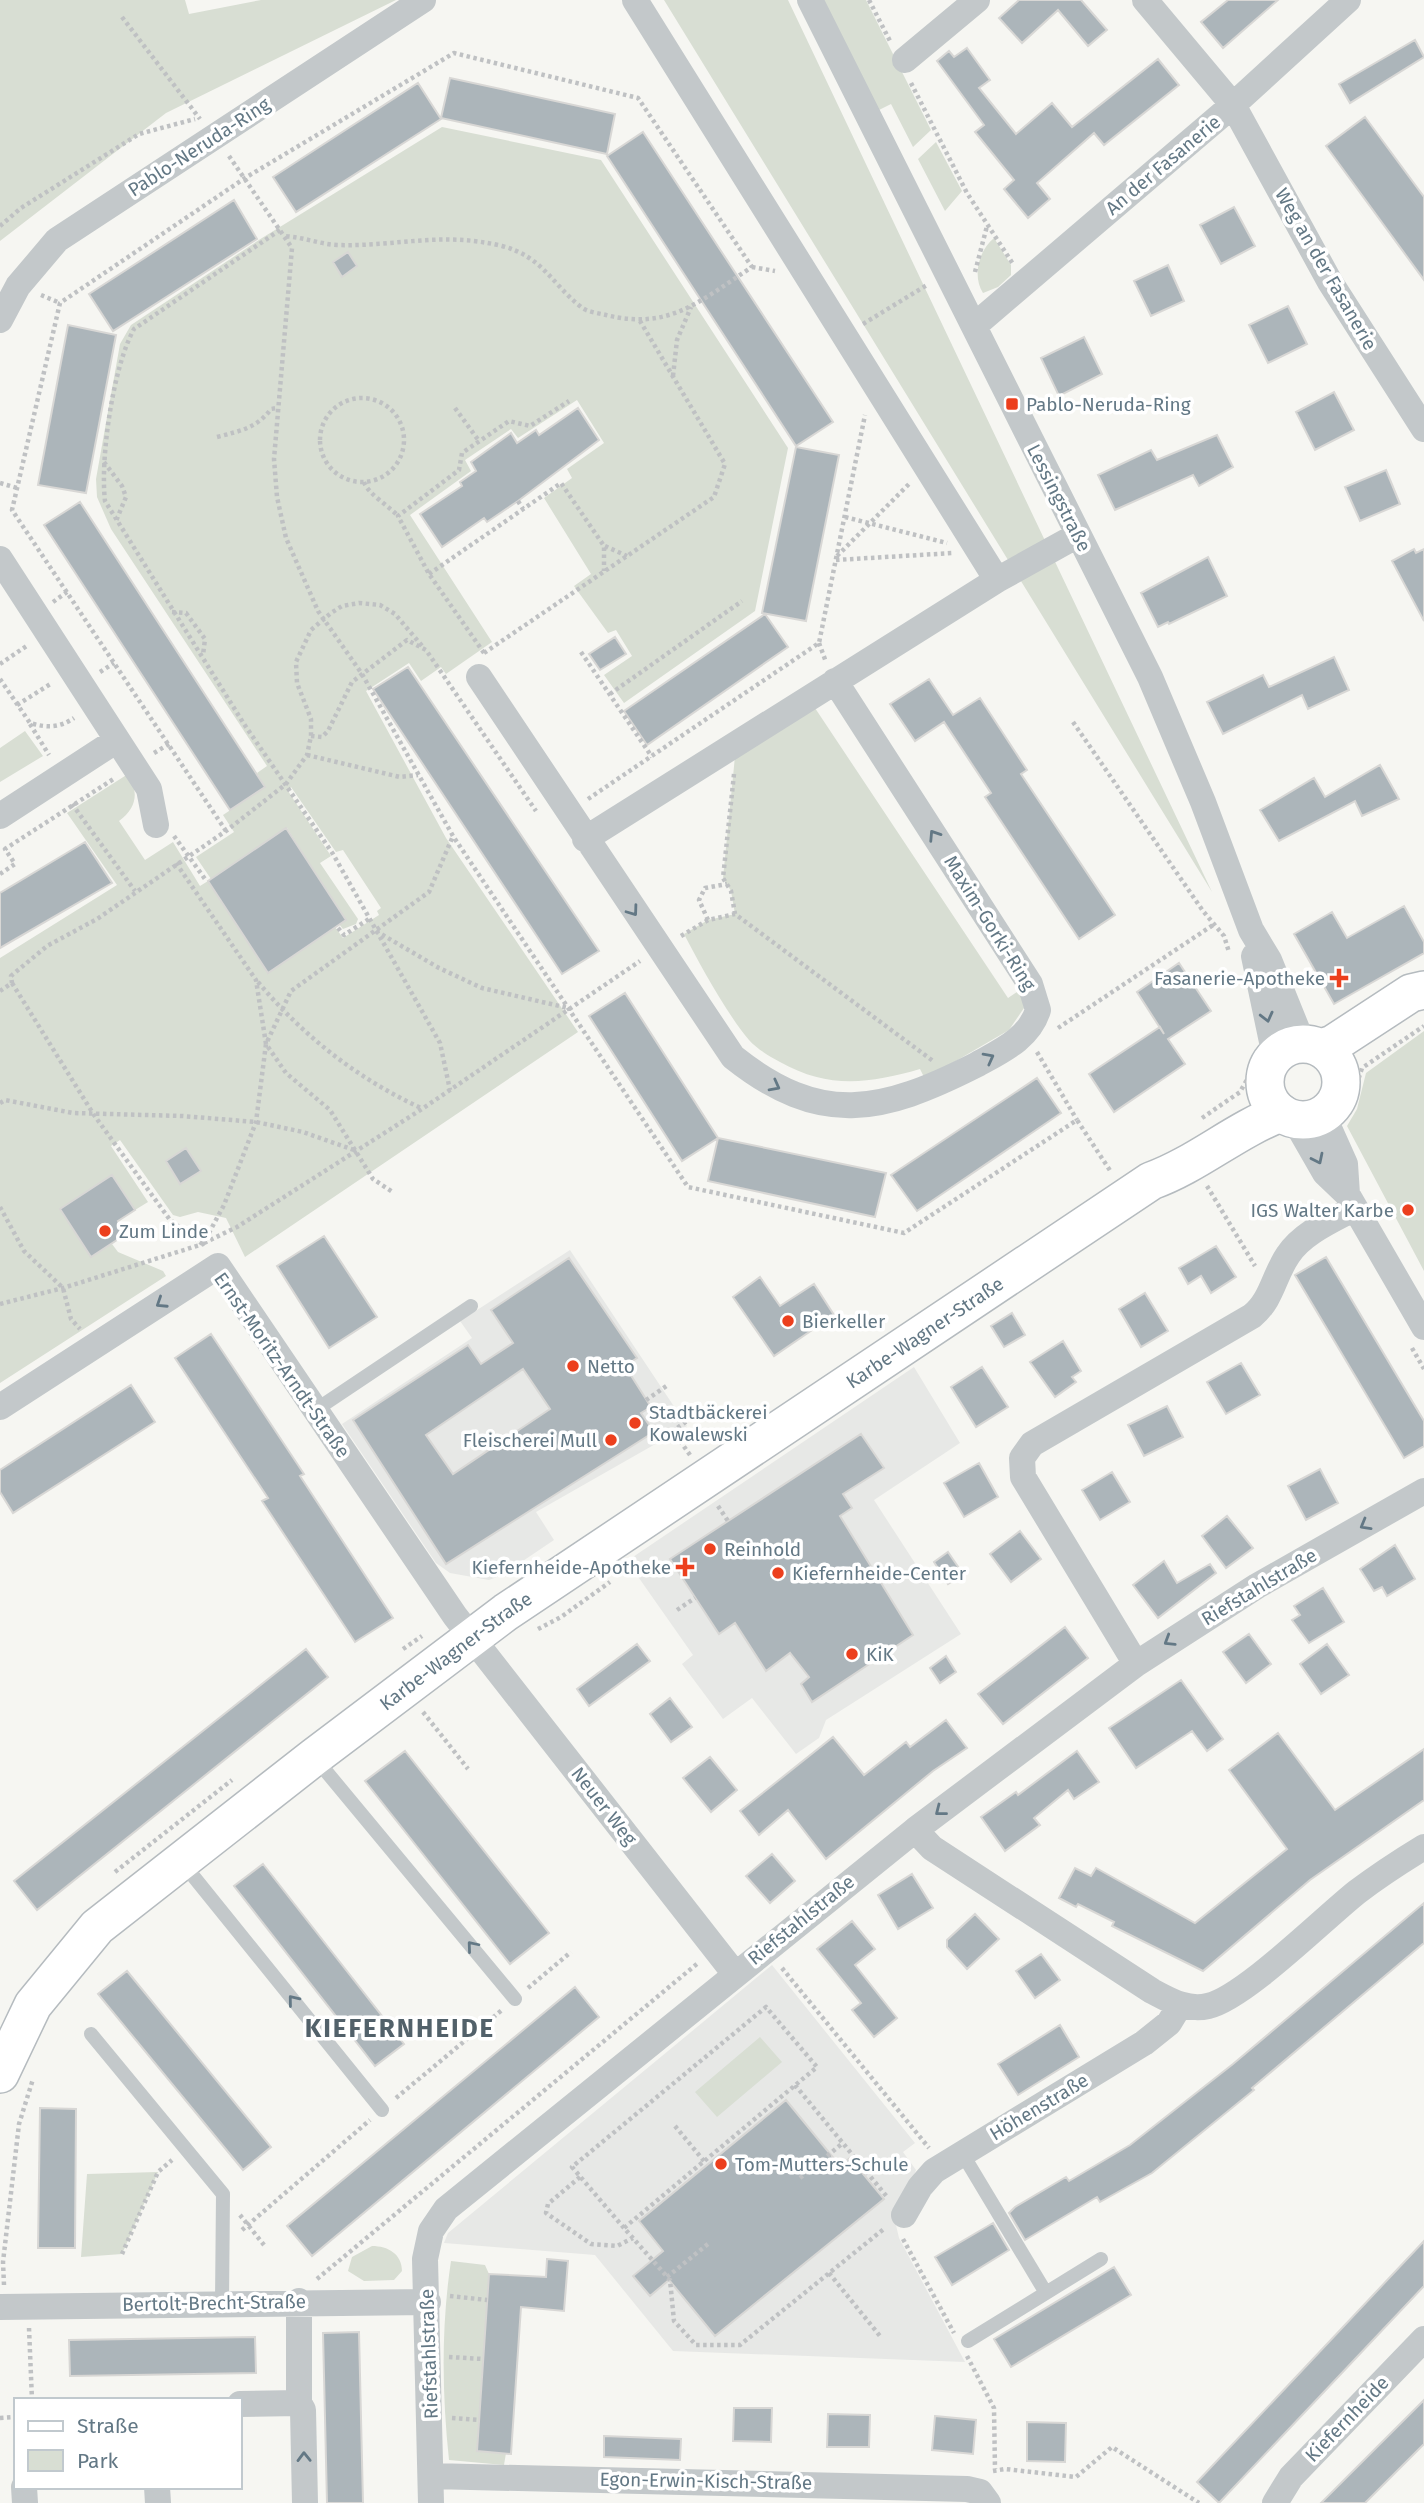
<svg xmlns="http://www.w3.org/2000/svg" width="1424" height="2503" font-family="'Fira Sans',sans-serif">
<rect width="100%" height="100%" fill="#f6f6f2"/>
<path fill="#e7e8e6" d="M570,1250L687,1426L536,1512L554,1540L502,1575L489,1580L450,1573L436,1563L342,1424L472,1338L460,1321Z
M914,1367L960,1443L874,1500L961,1634L826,1720L819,1738L796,1754L752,1698L723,1719L682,1664L693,1655L627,1561Z
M772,1965L915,2143L903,2152L916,2170L896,2225L899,2238L965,2362L673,2351L595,2255L444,2243L448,2233Z"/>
<path fill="#d8ded3" d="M0,0H185L189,14L261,0H396L166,113L0,241Z
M664,0H788L1212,892Z
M817,0H866L931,130L913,147L891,104L873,113Z
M442,127L601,160L788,448L755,611L624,703L604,675L632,656L616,630L608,633L574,586L591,574L544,498L572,478L567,469L604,443L577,400L518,438L511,429L465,460L471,471L410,515L492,642L446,674L441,667L421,681L409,663L366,691L446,838L578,1032L245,1257L226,1218L198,1212L180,1217L173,1215L120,1140L111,1146L148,1202L135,1210L112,1175L91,1257L112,1244L118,1252L163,1271L166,1276L0,1383V958L117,885L67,813L128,774C139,792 137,808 119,821L145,860L173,842L200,886L208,881L268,973L335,927L343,938L379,915L377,911L381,908L343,850L336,852L291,787L288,791L331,856L320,863L358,919L356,924L343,929L339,924L345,920L287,828L211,879L196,857L234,832L223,815L265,787L257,773L267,766L111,529L97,497L96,479L120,344L131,325L262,238Z
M936,142L962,191L945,211L918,159Z
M994,238L1011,265V275L998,287L983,293C972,276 979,250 994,238Z
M809,699L1008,998L1023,988L1024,1008L1009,1030L925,1079L920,1069C868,1084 828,1089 780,1062C769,1056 757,1049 749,1040C727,1014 700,965 684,934L708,920L735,914L731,891L723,878L736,746Z
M25,731L43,756L0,782V748Z
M1424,1031V1271L1347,1126L1357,1109L1366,1073Z
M760,2037L782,2062L717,2117L695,2092Z
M158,2172L122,2254L81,2257L87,2174Z
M372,2246C388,2246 402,2254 402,2271L394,2280L364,2281L348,2271L352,2257Z
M451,2261L485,2265L489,2274L477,2451L506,2453L504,2465L449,2460C442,2394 441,2327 451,2261Z"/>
<path fill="#acb5ba" stroke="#d8d7d5" stroke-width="2" fill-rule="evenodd" d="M1019,0H1081L1107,30L1088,46L1058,10L1022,43L999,18Z
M1228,0H1278L1223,48L1201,22Z
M1415,40L1424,57L1350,103L1339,84Z
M967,48L990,80L979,88L1016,134L1052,103L1072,127L1158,59L1179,85L1104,145L1094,133L1037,183L1050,199L1028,218L1004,189L1014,180L975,132L984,125L937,61L949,51L954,57Z
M450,78L615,114L607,154L441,118Z
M418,83L441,119L296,212L273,177Z
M1365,117L1424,197V280L1326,146Z
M643,132L833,422L796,446L607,156Z
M234,200L257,239L113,331L89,294Z
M1234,207L1255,246L1221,264L1200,225Z
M348,252L357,266L342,277L333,262Z
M1168,265L1184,301L1151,316L1134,281Z
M1288,306L1307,344L1268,363L1249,325Z
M68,325L116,335L86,493L38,485Z
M1084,337L1102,374L1059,396L1041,358Z
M1334,392L1354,430L1315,450L1296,412Z
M578,408L599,440L518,501L487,522L484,518L442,547L420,514L462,486L460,482L476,471L471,462L511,433L517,443L536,430L539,435Z
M1217,435L1233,467L1199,486L1193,475L1115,510L1098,475L1151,450L1157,460Z
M796,447L839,455L806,621L762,613Z
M1386,470L1400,504L1360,521L1345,487Z
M80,502L265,787L230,810L44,525Z
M1414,549L1416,553L1424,549V621L1392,561Z
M1208,557L1227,596L1169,624L1168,622L1158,627L1141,593Z
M765,614L788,647L647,745L624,711Z
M615,637L626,654L600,670L589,654Z
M1334,657L1349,690L1308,709L1302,695L1223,734L1207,702L1263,675L1269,687Z
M408,667L599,951L562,974L373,689Z
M929,679L953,715L980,698L1027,770L1021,774L1115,915L1079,939L985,797L991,793L944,722L915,741L890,704Z
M1380,765L1399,799L1362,816L1355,801L1279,841L1260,810L1314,778L1325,797Z
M286,828L346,920L268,973L208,881Z
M85,842L112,883L0,948V893Z
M1404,906L1424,942V953L1334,1004L1294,934L1332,912L1347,938Z
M1179,963L1211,1011L1168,1039L1185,1064L1114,1112L1089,1074L1160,1027L1164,1034L1137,992Z
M625,993L718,1138L682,1161L589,1016Z
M1037,1078L1061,1113L917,1211L891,1175Z
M718,1138L886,1173L875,1217L708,1181Z
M186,1148L201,1171L180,1184L166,1161Z
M112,1175L135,1210L118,1221L126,1234L91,1257L60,1209Z
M324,1236L377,1317L329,1348L277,1266Z
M1216,1246L1236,1277L1211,1293L1201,1276L1188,1284L1179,1268Z
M1326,1257L1424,1421V1446L1404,1458L1295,1275Z
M569,1258L637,1358L625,1366L651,1407L641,1413L654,1432L446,1564L353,1420L468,1345L481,1364L513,1343L491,1310ZM523,1369L550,1409L453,1474L426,1435Z
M760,1277L780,1306L814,1284L834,1315L774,1356L733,1297Z
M1145,1293L1168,1331L1141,1347L1119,1309Z
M1012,1313L1025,1335L1004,1347L991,1326Z
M211,1334L304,1474L300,1476L393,1618L355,1642L262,1501L268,1498L175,1358Z
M1063,1341L1081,1371L1072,1377L1076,1382L1055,1397L1030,1362Z
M1241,1363L1260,1395L1226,1414L1207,1382Z
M982,1367L1008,1407L976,1427L951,1387Z
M131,1385L155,1422L13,1513L0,1492V1470Z
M1167,1406L1183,1437L1144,1456L1128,1425Z
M861,1434L884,1468L843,1494L852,1508L840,1516L913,1635L812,1702L801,1684L809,1677L790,1653L766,1671L735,1623L719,1634L670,1559Z
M979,1463L998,1497L964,1517L944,1483Z
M1320,1469L1338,1503L1306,1520L1288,1486Z
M1112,1472L1130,1502L1100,1520L1082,1490Z
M1227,1516L1253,1548L1226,1568L1202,1536Z
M1020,1531L1041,1559L1011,1582L990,1554Z
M1395,1545L1415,1579L1387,1596L1382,1587L1374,1591L1360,1569Z
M948,1552L963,1574L948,1584L934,1562Z
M1164,1561L1177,1583L1210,1564L1216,1573L1158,1618L1133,1585Z
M1323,1588L1344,1622L1309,1643L1292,1620L1300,1615L1294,1606Z
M1065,1627L1088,1658L1003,1724L978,1694Z
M1249,1634L1271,1664L1246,1683L1223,1652Z
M637,1644L650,1661L589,1706L577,1689Z
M1327,1644L1349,1675L1321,1694L1300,1664Z
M306,1649L328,1677L37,1910L14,1881Z
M946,1656L956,1672L940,1683L930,1668Z
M1181,1680L1223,1739L1207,1751L1192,1731L1136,1768L1109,1728Z
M670,1698L692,1727L671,1742L650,1714Z
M946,1720L967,1748L933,1771L826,1859L788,1810L759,1835L740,1811L833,1737L864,1775L906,1742L910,1747Z
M1278,1733L1335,1810L1424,1749V1800L1310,1880L1203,1971L1112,1926L1114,1922L1078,1904L1076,1907L1059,1898L1075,1868L1091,1876L1096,1868L1195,1923L1287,1849L1229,1770Z
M405,1751L549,1933L510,1964L365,1781Z
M1077,1751L1099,1782L1074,1799L1068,1790L1034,1818L1040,1825L1005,1851L981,1817L1016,1792L1018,1795Z
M710,1757L737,1790L711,1812L683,1778Z
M772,1854L795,1881L770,1903L746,1876Z
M263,1864L404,2044L375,2066L234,1886Z
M912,1874L933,1908L898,1929L878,1895Z
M1424,1903V1943L1252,2088L1254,2090L1152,2173L1100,2202L1097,2197L1025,2240L1009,2213L1015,2207L1066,2177L1069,2181L1130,2145L1233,2064Z
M975,1914L999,1939L967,1969L947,1947V1940Z
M852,1921L875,1949L855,1965L897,2018L874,2037L852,2010L861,2003L817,1949Z
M1041,1954L1060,1980L1035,1998L1016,1971Z
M127,1971L271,2147L243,2170L98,1994Z
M575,1987L599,2017L312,2256L287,2226Z
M1060,2025L1079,2057L1018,2095L998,2064Z
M786,2100L840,2166L850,2158L884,2199L715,2336L669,2280L650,2296L633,2276L663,2251L639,2221Z
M40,2108L76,2109L75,2248H38Z
M993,2223L1009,2250L952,2285L935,2257Z
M1424,2241V2286L1219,2503L1197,2482Z
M547,2259L568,2261L564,2311L521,2307L511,2454L477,2451L489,2274L546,2277Z
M1114,2267L1131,2295L1011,2367L994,2339Z
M359,2332L363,2503H327L323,2333Z
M255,2337L256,2373L70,2376L69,2340Z
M1424,2400V2444L1365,2503H1321Z
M734,2408H772L771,2442L733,2441Z
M828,2414L870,2415L869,2447H827Z
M935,2416L976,2420L973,2454L932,2450Z
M1027,2422L1066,2423L1065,2462L1027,2461Z
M604,2436L681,2439L680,2460L604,2457Z"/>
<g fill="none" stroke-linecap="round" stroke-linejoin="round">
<defs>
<g id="secondary">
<circle cx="1303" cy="1082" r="38"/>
<path d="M1321,1048L1333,1044L1411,993L1424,990"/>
<path id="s1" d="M0,2074L33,2005L97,1927L314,1757L506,1612L1151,1181C1198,1164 1235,1130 1281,1113"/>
</g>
</defs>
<use href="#secondary" stroke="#b5bbbf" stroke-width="40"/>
<path stroke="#bfc1c3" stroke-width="4.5" stroke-dasharray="3.5 3.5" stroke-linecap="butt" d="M869,0L890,41
M122,17L200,119
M911,83L967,193L1013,264
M229,156L292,248L274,459L277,497L286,538L318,611L362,674L453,836L688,1187L904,1233L1077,1120L1111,1172
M0,226L21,208L139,134L195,119
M280,230L134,329C113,367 100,458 105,501L244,724L333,854L440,1043L450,1090
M752,267L775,271
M975,272L987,226
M41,295L60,303
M863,324L927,285
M673,376L677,340L691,307
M320 440a42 42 0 1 1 84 0a42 42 0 1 1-84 0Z
M455,408L479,441
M217,437C240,431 257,428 271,409L277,408
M104,462L122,486L126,497L116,521
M364,482C368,494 389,506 398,516
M0,483L17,488
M518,501L523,509
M845,517L947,543
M605,546L627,556
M837,556L910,483
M836,560L953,553
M429,574L561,483L604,546V571
M53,602L67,592
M172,612L186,613L205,639L203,655
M819,643L826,662
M581,652L652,757
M484,653L714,497L725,464L640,321
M484,653L429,574L398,516L459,470L462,453L509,421L530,426L569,401
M0,664L28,645
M100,672L114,663
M0,679L30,723C47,728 59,728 74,718
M610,694L742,601
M17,705L52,683
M1073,722L1203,911L1224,936L1229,952
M30,724L49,755
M311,736L322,737L328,731L352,682L407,640L426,650L536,811
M154,753L169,744
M307,755L400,777L418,775
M734,774L723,878L731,891L735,914
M588,799L819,643L865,415
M72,804L135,891
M226,831L12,510L60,303L245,178L454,53L638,98L752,267C701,300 670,331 606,315C598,313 587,312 581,307C551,283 543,257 502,246C441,231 395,247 337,245C319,244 303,237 284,236
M174,836L205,879
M176,863L256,980L266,1044L286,1073L330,1110L373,1179L394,1193
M0,874L15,864L5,849L115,778
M708,920L699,900L705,888L727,884
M338,928L344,935L369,919
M376,931L439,968L482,988L568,1008
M681,936L708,920L735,914L933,1061
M258,982C303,1036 358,1079 421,1108
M12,983L94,1115L170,1220L204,1245
M0,991L12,983L11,976L47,946L97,919L226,831L286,784L307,755L311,736V719L297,683L296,662L311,630L331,613L342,606L359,603L380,605L395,614L423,647
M1058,1028L1213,925
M1037,1052L1077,1120
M0,1103L5,1100L73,1113L182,1116L256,1122L303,1132L354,1150
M1350,1105L1362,1068L1424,1026
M1202,1118L1240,1092L1254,1067
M1207,1186L1255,1266
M0,1207L24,1251L63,1288L71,1319L80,1329
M204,1243L237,1227L422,1109L640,961
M0,1304L63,1288L203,1244L224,1205L256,1122L266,1044L291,991L429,892L453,836
M1412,1348L1424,1369
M646,1400L668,1385
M690,1455L673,1431L691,1418
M718,1506L728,1521
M677,1610L695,1598
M538,1629L561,1617L610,1582
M403,1649L422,1636
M423,1712L468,1769
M115,1872L232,1780
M782,1968L929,2148
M528,1988L571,1952
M795,2085L888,2198
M396,2098L502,2010
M675,2126L704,2161
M580,2177L548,2204L546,2213L591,2244L617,2246L633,2238
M800,2178L843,2143
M240,2215L264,2245
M624,2228L572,2167L766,2007L817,2067L624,2228L670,2280L674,2321L696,2345H740L885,2228
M242,2230L370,2120
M903,2239L954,2333
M122,2254L158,2172L172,2160
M829,2273L880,2336
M667,2277L708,2244
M317,2279L698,1963
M4,2285L3,2262L19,2124L33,2079
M450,2296L487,2300
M29,2328L32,2400
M967,2356L994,2408L995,2469
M449,2357L483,2359
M0,2418L16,2417
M452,2418L479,2420
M993,2471L1005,2469L1076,2477L1112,2447L1199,2503"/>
<path stroke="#c3c8ca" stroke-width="14" d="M314,1411L471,1306
M315,1758L515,1999
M181,1861L382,2110
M91,2034L223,2194L222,2302
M962,2153L1046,2293
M968,2341L1101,2259"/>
<path stroke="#c3c8ca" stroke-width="26" d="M635,0L997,580
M810,0L1150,677L1203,802L1251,930L1269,960L1303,1044
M1145,0L1233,105L1330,282L1424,429
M905,60L977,0
M0,320L18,286L57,240L423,0
M974,326L1233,105L1348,0
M0,559L149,789L156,825
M479,677L733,1057C821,1127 881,1113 976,1065C1001,1051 1029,1039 1038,1010L1030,984L835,681
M0,816L117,740
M585,839L997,580L1078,535
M1254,956L1275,1056
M1328,1111V1126L1345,1164L1347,1194
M1294,1119L1325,1173L1347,1194L1424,1327
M0,1407L218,1266L455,1616L735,1974
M1136,1664L1023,1477L1022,1458L1032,1444L1252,1316C1272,1300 1274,1275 1288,1255C1302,1233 1333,1220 1355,1208
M915,1830L932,1848L1152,1991C1169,2000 1187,2011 1208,2006C1244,1998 1323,1919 1357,1892C1378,1876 1401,1861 1424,1847
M904,2215L920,2187L934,2171L1144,2043L1169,2023L1180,2005
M299,2301V2403
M0,2307L428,2302
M240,2404L299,2403L303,2410L305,2503
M432,2476L967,2489L980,2492L988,2503
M24,2487L25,2503
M157,2487L158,2503
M431,2503L425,2259L431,2231L446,2209L915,1830L1136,1664L1257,1586L1424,1491
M1275,2503L1291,2477L1424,2339"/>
<use href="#secondary" stroke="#fff" stroke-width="37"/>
</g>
<defs><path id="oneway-chevron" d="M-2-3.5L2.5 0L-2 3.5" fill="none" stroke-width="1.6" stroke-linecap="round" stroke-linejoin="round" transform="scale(1.75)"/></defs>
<g stroke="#637885">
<use href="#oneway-chevron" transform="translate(934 835) rotate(-123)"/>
<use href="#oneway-chevron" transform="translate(633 911) rotate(54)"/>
<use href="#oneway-chevron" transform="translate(1267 1017) rotate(76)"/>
<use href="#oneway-chevron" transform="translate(989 1058) rotate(-28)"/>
<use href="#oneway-chevron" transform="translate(775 1086) rotate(28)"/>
<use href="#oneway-chevron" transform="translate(1318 1159) rotate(64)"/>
<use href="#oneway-chevron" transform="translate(161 1303) rotate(147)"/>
<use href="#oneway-chevron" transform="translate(1365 1525) rotate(150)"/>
<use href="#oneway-chevron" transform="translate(1169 1641) rotate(148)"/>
<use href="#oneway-chevron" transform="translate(940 1811) rotate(142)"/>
<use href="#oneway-chevron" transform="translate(472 1946) rotate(-130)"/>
<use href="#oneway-chevron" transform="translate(293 2000) rotate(-129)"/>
<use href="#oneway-chevron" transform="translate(304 2457) rotate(-91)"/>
</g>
<g fill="#ec3f1d" stroke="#fff" stroke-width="2.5">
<rect x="1005" y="397" width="14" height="14" rx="3.5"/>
<path d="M1335.5 967.5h7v7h7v7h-7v7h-7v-7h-7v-7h7z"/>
<circle cx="1408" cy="1210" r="7"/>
<circle cx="105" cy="1231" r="7"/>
<circle cx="788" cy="1321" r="7"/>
<circle cx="573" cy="1366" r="7"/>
<circle cx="635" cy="1423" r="7"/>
<circle cx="611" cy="1440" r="7"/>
<circle cx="710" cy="1549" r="7"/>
<path d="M681.5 1556.5h7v7h7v7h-7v7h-7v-7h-7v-7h7z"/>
<circle cx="778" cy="1573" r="7"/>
<circle cx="852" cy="1654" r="7"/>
<circle cx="721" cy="2164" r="7"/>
</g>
<g text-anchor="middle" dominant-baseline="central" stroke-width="7" stroke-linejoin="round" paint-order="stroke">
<g font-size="19" fill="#637885" stroke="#fff">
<text transform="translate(199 147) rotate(-33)">Pablo-Neruda-Ring</text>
<text transform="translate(1163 165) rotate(-40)">An der Fasanerie</text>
<text transform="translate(1326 269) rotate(60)">Weg an der Fasanerie</text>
<text transform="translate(1059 498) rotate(63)">Lessingstraße</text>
<text transform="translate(990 923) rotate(58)">Maxim-Gorki-Ring</text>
<text stroke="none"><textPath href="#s1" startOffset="1197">Karbe-Wagner-Straße</textPath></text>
<text transform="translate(282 1365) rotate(55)">Ernst-Moritz-Arndt-Straße</text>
<text transform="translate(1259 1587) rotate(-31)">Riefstahlstraße</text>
<text stroke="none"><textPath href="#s1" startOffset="630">Karbe-Wagner-Straße</textPath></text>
<text transform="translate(604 1806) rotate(52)">Neuer Weg</text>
<text transform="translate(801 1920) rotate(-39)">Riefstahlstraße</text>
<text transform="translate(1039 2107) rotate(-31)">Höhenstraße</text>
<text transform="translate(214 2303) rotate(-1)">Bertolt-Brecht-Straße</text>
<text transform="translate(429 2354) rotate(-92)">Riefstahlstraße</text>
<text transform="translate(1347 2419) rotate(-46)">Kiefernheide</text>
<text transform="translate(706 2481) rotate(1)">Egon-Erwin-Kisch-Straße</text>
</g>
<g font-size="19" fill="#637885" stroke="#fff" text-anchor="start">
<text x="1026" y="404">Pablo-Neruda-Ring</text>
<text x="1325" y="978" text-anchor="end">Fasanerie-Apotheke</text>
<text x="1394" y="1210" text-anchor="end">IGS Walter Karbe</text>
<text x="119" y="1231">Zum Linde</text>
<text x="802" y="1321">Bierkeller</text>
<text x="587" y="1366">Netto</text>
<text x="649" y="1412">Stadtbäckerei<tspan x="649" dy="22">Kowalewski</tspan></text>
<text x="597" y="1440" text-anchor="end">Fleischerei Mull</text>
<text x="724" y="1549">Reinhold</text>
<text x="671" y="1567" text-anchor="end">Kiefernheide-Apotheke</text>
<text x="792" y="1573">Kiefernheide-Center</text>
<text x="866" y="1654">KiK</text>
<text x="735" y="2164">Tom-Mutters-Schule</text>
</g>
<g font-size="26" font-weight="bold" letter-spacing="2" fill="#52616a" stroke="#fff">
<text x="400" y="2028">KIEFERNHEIDE</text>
</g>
</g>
<rect x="14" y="2398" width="228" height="91" fill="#ffffff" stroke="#c1c9ce" stroke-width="2"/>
<rect x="28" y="2421" width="35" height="10" fill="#ffffff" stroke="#c1c9ce" stroke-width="2"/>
<text x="77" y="2433" font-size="21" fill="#637885">Straße</text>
<rect x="28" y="2450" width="35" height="21" fill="#d8ded3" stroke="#c1c9ce" stroke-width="2"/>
<text x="77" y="2468" font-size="21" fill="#637885">Park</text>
</svg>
